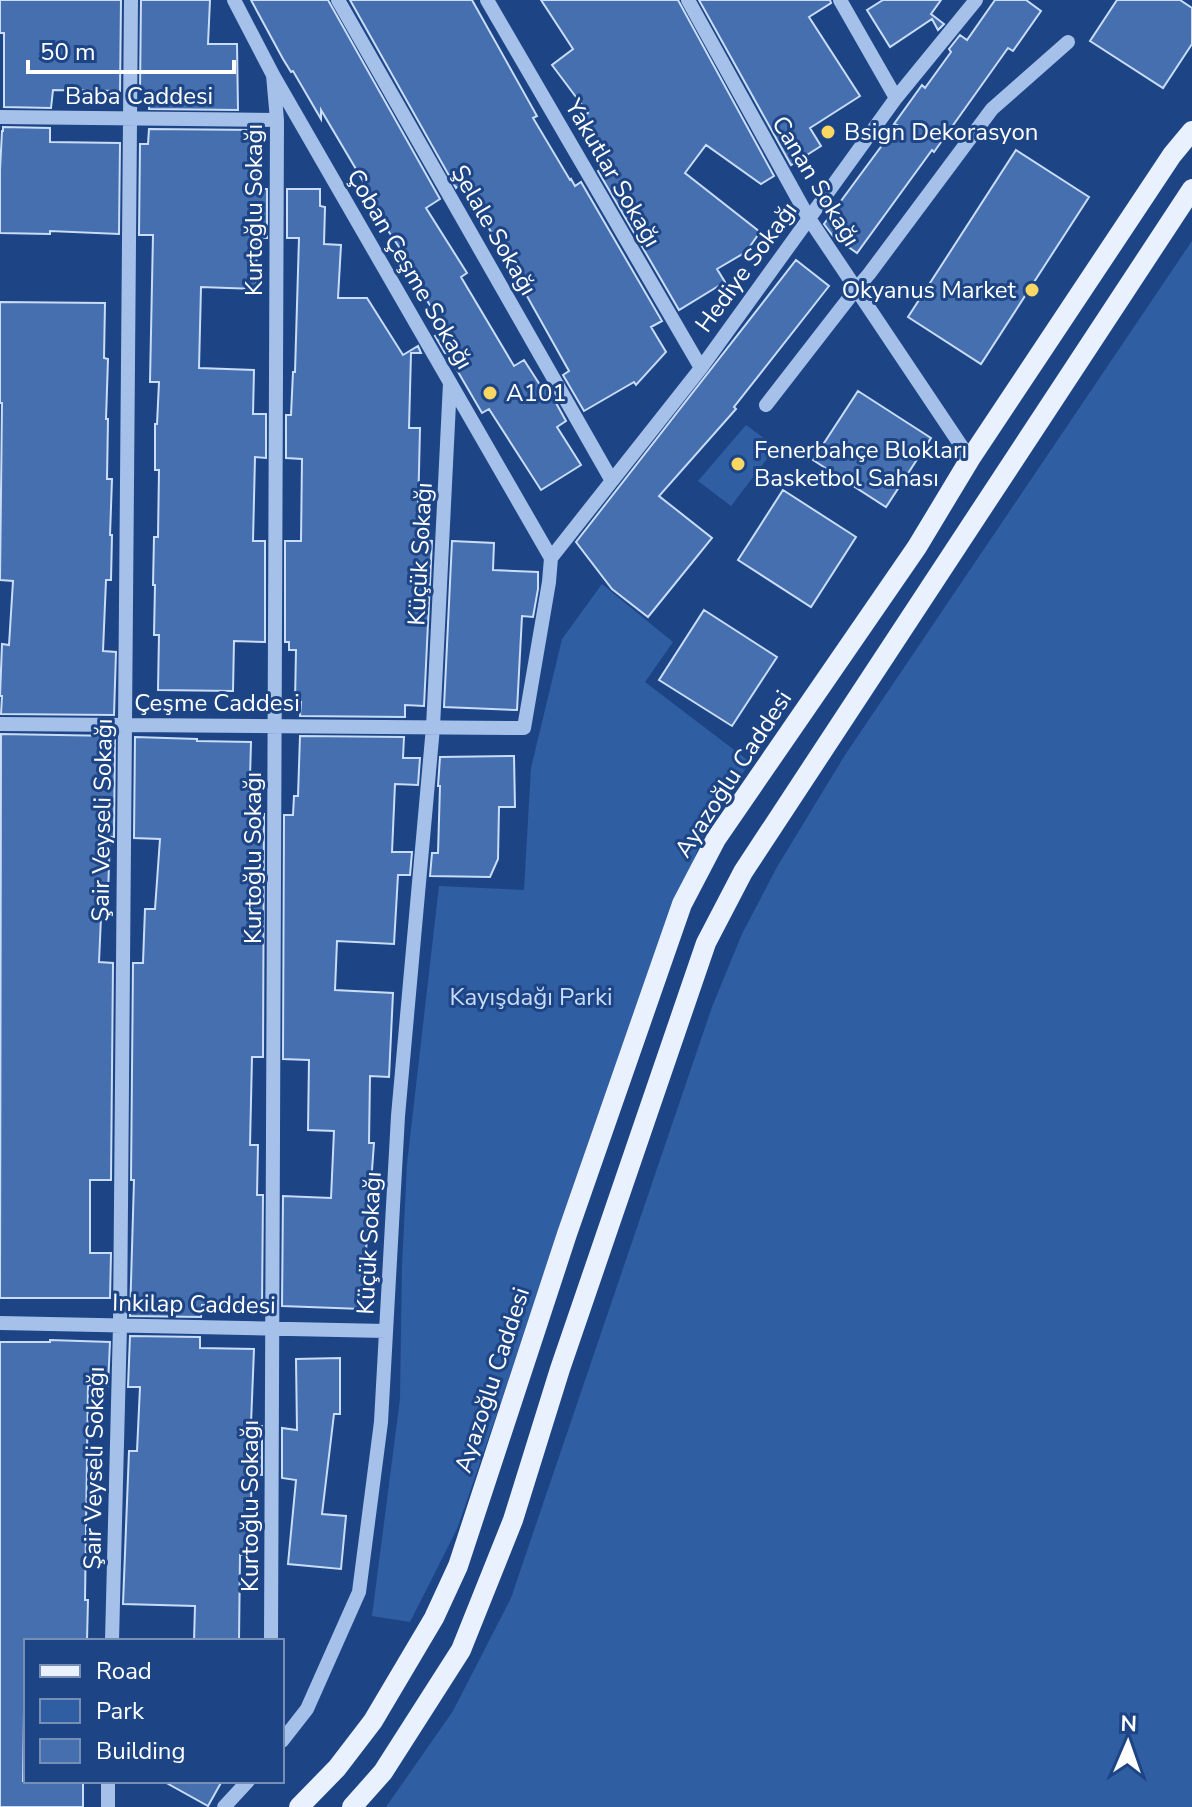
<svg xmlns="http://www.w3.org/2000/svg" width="1192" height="1807" font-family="'Nunito Sans',sans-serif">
<rect width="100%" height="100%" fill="#1d4585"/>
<path fill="#305ea3" d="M1192,241V1807H386L453,1711L511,1598L712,1007L742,934L777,867L845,755Z
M746,425L776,447L731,506L698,481Z
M602,584L673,642L645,682L750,762L704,833L622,1052L457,1529L410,1622L372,1616L400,1399L402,1266L407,1164L439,886L524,890L531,768L562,639Z"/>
<path fill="#456fae" stroke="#c9dcf8" stroke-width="2" d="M0,0H121L120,91L53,90L51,108L4,107V33H0Z
M141,0H210L208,44H237L238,110L149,109L150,91H140Z
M251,0H328L440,199L426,208L467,273L461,277L514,366L524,360L542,388L546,385L566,421L557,427L581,465L541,490L489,409L482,413L447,353H445L435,336L446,330L402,262L407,259L373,208H379L321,110V119L293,71L291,72L283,59Z
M350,0H472L537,116L533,118L570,180L571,179L575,186L581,182L662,321L651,327L666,352L636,385L634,382L584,411L563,375L569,371L482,216L480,218L461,184L456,188Z
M541,0H678L774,176L761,184L706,145L685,173L760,232L746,252L717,269L725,282L679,310L598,171L612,162L582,117L588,113L552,65L573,49Z
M699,0H830L831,3L809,17L860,96L810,128L821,146L791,165Z
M883,0H941L931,14L944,24L938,30L932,19L890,47L867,10Z
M995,0H1026L1041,11L1013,51L1008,48L934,152L932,150L857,253L833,236L824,224L897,125L894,124L922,85L925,88L951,52L949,49L960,35L967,40Z
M1117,0H1180L1192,8V44L1163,88L1090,41Z
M3,127L50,128V142L120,143L119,234L50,231V234L0,233V170L2,131H3Z
M149,129L258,130L257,185H259V189H267V238H257L256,289L201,287L199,368L254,370L253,414H266V458L255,457L253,541H265V642L234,641L233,691L158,690L159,635H154L155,585H153L154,537H158L159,470H155V424H157L159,382H150L153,235H139L140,144H148Z
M1016,150L1089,197L981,364L908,317Z
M287,189H320V206L325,207L324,244L341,245L338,298H367L403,355L418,346L421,353H411L409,428H420L418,513H425L423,540L432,541L424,706L405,705V717L300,716L301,702H295L296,650H289V642H285V541H301L302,459L286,458V415H291L293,372H295L299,238H287Z
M796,260L829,286L734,407L736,409L659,496L712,538L648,617L612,589L576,542Z
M0,302L105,303L104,358L108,359L106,419H108L107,479H112L110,535H112L111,580H106L103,651L116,652L114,715L1,714L2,696H0L2,644L9,645L13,581L0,580L2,403H0Z
M858,391L931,438L886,507L813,460Z
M783,490L856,537L811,607L738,560Z
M452,541L494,543L493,570L538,572V589L533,617L522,616L517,710L444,707Z
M704,610L777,657L732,726L659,680Z
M1,734L115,736L114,837H110L108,894H102L99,962L113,963L111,1180H90V1253H111L110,1298H0Z
M300,736L404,737L403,758H420L418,785L395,784L392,852H412L410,875H398L394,944L337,941L335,990L393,993L389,1077L370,1076L369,1143H374L366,1251L364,1250L362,1309L282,1306L283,1196L331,1198L334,1131L308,1130L309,1060L283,1059L284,815H293L294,796H298Z
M135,737L197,739V741L251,742L249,814H264L263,1057H252L250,1145H258L257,1195H263L262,1306L202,1305L201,1317L130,1316L134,1180H131L133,963H143L145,909H155L160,839L134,838Z
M514,756L515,807H499L498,859L490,877L430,876L432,853H438L440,786H438L440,757Z
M130,1336L200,1337V1348L254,1349L251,1424L262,1426V1475L252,1474L249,1555H240L239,1641H194L195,1606L123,1604L129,1451H137L140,1387H128Z
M50,1340L110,1342L108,1386L88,1385L85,1600H88L87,1641H25L23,1781H83V1807H0V1342H50Z
M340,1358V1414H334L322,1514L346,1516L341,1569L288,1564L296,1480L282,1478V1428L297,1430L296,1359Z
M163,1781H222L208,1806Z"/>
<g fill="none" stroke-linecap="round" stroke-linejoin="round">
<path stroke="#a5c1ea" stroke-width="14" d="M234,0L273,75L551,558
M338,0L612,481
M487,0L701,368
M688,0L808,217L970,459
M840,0L896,98
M0,117L277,120
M766,405L856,289L869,274L992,109L1068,42
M551,558L701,368L896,98L976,0
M0,724L524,728L549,582L551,558
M0,1323L386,1331
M112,1641L120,1325L131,0
M271,1641L277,120L273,75
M282,1741L307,1709L359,1592L381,1422L398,1116L433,727L450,383
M108,1807V1781
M224,1807L248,1781"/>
<path stroke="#e9f0fe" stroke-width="20" d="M299,1807L337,1768L373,1721L434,1618L458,1566L567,1234L682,904L716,839L917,547L970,459L1172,155L1192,131
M352,1807L383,1772L461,1650L513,1520L560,1369L706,943L743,872L1192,189"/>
</g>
<g fill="#fad663" stroke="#1d4585" stroke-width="3">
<circle cx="828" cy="132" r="8"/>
<circle cx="1032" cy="290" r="8"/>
<circle cx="490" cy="393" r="8"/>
<circle cx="738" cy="464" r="8"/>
</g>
<g text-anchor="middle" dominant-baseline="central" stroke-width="6" stroke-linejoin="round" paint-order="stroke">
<g font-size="24" fill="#fff" stroke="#1d4585">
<text x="139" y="96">Baba Caddesi</text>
<text transform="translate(613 173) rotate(60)">Yakutlar Sokağı</text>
<text transform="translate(816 181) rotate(59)">Canan Sokağı</text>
<text transform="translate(254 210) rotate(-90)">Kurtoğlu Sokağı</text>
<text transform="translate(494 230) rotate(60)">Şelale Sokağı</text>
<text transform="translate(746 267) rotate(-54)">Hediye Sokağı</text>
<text transform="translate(410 269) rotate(60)">Çoban Çeşme Sokağı</text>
<text transform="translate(420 554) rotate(-87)">Küçük Sokağı</text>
<text x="217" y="703">Çeşme Caddesi</text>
<text transform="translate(733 774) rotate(-57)">Ayazoğlu Caddesi</text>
<text transform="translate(102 820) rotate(-89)">Şair Veyseli Sokağı</text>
<text transform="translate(253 858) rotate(-90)">Kurtoğlu Sokağı</text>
<text transform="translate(369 1243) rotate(-87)">Küçük Sokağı</text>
<text transform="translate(194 1304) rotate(1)">Inkilap Caddesi</text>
<text transform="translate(492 1380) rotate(-72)">Ayazoğlu Caddesi</text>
<text transform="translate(94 1468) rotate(-89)">Şair Veyseli Sokağı</text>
<text transform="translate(250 1506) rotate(-90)">Kurtoğlu Sokağı</text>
</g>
<g font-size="24" fill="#fff" stroke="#1d4585" text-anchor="start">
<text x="844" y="132">Bsign Dekorasyon</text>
<text x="1016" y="290" text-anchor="end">Okyanus Market</text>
<text x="506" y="393">A101</text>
<text x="754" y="450">Fenerbahçe Blokları<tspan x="754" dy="28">Basketbol Sahası</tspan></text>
</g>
<g font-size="24" fill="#c9dcf8" stroke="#1d4585">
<text x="531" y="997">Kayışdağı Parki</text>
</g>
</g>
<rect x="24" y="1639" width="260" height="144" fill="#1d4585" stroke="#778fb6" stroke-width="2"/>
<rect x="40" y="1665" width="40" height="12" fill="#e9f0fe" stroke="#778fb6" stroke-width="2"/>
<text x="96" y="1679" font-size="24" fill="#ffffff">Road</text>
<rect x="40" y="1699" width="40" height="24" fill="#305ea3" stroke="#778fb6" stroke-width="2"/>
<text x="96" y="1719" font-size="24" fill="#ffffff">Park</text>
<rect x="40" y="1739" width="40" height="24" fill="#456fae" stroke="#778fb6" stroke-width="2"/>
<text x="96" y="1759" font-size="24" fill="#ffffff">Building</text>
<g transform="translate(1128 1743) rotate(2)" stroke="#1d4585" stroke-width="6" paint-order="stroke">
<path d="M0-6L14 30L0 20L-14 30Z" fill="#ffffff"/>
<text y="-12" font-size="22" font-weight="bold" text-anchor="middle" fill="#ffffff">N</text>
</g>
<path d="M28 60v12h206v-12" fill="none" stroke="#ffffff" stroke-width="4"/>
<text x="40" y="60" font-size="24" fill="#ffffff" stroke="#1d4585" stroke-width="6" paint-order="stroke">50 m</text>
</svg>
